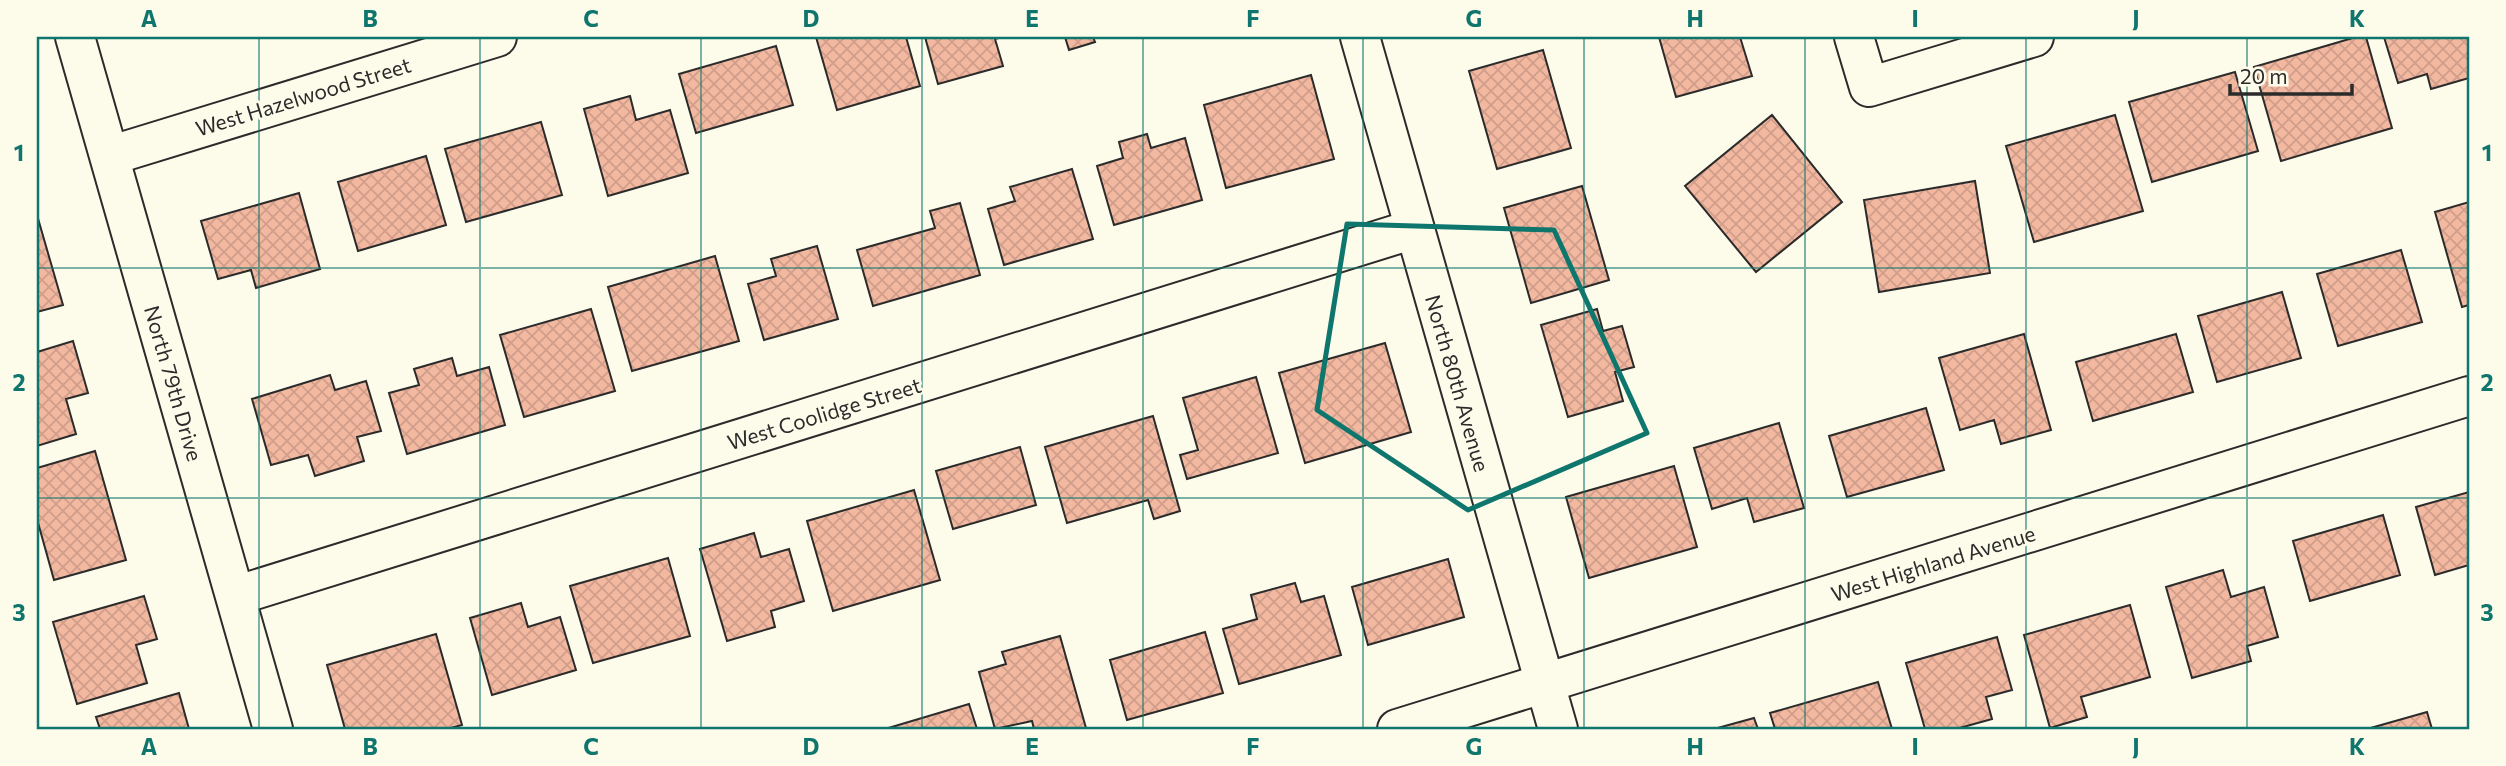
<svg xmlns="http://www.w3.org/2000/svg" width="2506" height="766" font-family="Commissioner,sans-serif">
<defs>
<pattern id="building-cross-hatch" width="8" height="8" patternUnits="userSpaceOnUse" patternTransform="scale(1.75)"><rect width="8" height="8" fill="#f2b8a0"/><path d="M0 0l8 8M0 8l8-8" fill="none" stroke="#d09e8a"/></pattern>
</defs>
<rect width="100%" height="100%" fill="#fdfbea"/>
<path fill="url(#building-cross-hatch)" stroke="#2b2b2b" stroke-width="2" d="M816,37H906L920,86L837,110Z
M925,37H1002L995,39L1003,66L938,84Z
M1065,37H1093L1095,42L1069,50Z
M1659,37H1740L1752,76L1676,97Z
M2356,37H2366L2392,128L2281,161L2254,67Z
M2384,37H2469V78L2431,89L2427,74L2398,83Z
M776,46L793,105L696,133L679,74Z
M1543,50L1571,148L1497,169L1469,71Z
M2235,72L2258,151L2152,182L2129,102Z
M1311,75L1334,159L1226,188L1204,105Z
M630,96L636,120L670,110L688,173L608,196L584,109Z
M1772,115L1842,202L1756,272L1685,186Z
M2115,115L2143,211L2034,242L2006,146Z
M541,122L562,195L466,222L445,149Z
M1147,134L1151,148L1185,138L1202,200L1114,225L1097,166L1123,158L1119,142Z
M426,156L446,225L358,251L338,182Z
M1072,169L1093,239L1004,265L988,209L1015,201L1010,187Z
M1975,181L1990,273L1879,292L1864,200Z
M1582,186L1609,280L1531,303L1504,208Z
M299,193L320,269L256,288L251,270L218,279L201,221Z
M2469,202V305L2462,307L2435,212Z
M960,203L980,275L873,306L857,250L935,228L930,211Z
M37,215L63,305L37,312Z
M817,246L838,319L764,340L748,284L776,276L771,259Z
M2401,250L2422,322L2338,346L2317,274Z
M715,256L739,341L632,371L608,287Z
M2282,292L2301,358L2217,382L2198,316Z
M591,309L615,391L524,417L500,335Z
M1597,309L1603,331L1622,326L1634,367L1615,372L1623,401L1568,417L1541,325Z
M2024,334L2051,430L2001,444L1994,420L1960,430L1939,358Z
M2176,334L2193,392L2093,421L2076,362Z
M73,341L88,393L66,399L76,434L37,446V352Z
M1385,343L1411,432L1305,463L1279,373Z
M452,358L457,376L489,367L505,425L407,454L389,393L419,385L414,369Z
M330,375L335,390L366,381L381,431L357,437L364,461L315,476L308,455L271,465L252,399Z
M1256,377L1278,453L1187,479L1180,455L1198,450L1183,398Z
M1926,408L1944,470L1847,497L1829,436Z
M1153,416L1180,511L1154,519L1148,500L1067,523L1045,447Z
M1779,423L1804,508L1754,522L1747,498L1712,509L1694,448Z
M1020,447L1036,505L953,529L936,471Z
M95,451L126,560L54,580L37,519V468Z
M1674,466L1697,547L1589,578L1566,497Z
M914,490L940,580L833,611L807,521Z
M2469,492V565L2435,575L2416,507Z
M2383,515L2400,575L2310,601L2293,541Z
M754,533L761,557L789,549L804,601L771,611L775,627L727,641L700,549Z
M668,558L690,636L593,663L570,586Z
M1448,559L1464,617L1368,645L1352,587Z
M2223,570L2231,597L2264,587L2278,637L2247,646L2251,661L2192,678L2166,587Z
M1295,583L1301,602L1324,596L1341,655L1239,684L1223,629L1257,619L1251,595Z
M144,596L157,639L136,645L147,683L77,704L53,622Z
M521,603L528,627L560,617L576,670L492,695L470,618Z
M2130,605L2150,677L2081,697L2087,717L2050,728L2024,635Z
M1205,632L1223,693L1127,720L1110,660Z
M436,634L462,725L447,729H345L327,665Z
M1060,636L1086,728L1034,729L1032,721L995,729L979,672L1006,664L1002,652Z
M1997,637L2012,690L1986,697L1992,719L1956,729H1925L1906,663Z
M1878,682L1892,729H1775L1770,713Z
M179,693L189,729H100L96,717Z
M969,704L977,729H885Z
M2427,712L2432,729H2367Z
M1754,718L1758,729H1714Z"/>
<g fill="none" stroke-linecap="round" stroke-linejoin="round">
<defs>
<path id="minor" d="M75,37L273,729
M1360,37L1558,729
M1854,37L1869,87L2034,37
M109,156L497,37
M235,596L1414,229
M1397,729L2469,396"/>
</defs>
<use href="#minor" stroke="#2b2b2b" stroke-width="42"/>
<use href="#minor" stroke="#fdfbea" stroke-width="38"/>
</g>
<path fill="none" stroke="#0f766e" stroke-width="5" stroke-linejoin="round" d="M1347,224L1554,230L1647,433L1468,510L1317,410Z"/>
<path fill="none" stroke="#0f766e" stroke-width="2" stroke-opacity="0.55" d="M259,37V729M480,37V729M701,37V729M922,37V729M1143,37V729M1363,37V729M1584,37V729M1805,37V729M2026,37V729M2247,37V729M37,268H2469M37,498H2469"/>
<g text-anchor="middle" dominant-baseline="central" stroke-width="5" stroke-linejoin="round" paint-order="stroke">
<g font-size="21" fill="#2b2b2b" stroke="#fdfbea">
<text transform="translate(303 96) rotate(-17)">West Hazelwood Street</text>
<text transform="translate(174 383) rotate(74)">North 79th Drive</text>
<text transform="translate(1458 383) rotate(74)">North 80th Avenue</text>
<text transform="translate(824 413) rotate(-17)">West Coolidge Street</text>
<text transform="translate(1933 563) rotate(-17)">West Highland Avenue</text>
</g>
</g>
<rect width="2506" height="766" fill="none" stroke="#fdfbea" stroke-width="77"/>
<path d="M2230 84v10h122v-10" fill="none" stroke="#2b2b2b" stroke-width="3.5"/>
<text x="2240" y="84" font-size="21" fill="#2b2b2b" stroke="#fdfbea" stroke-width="5" paint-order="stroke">20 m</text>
<rect x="38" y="38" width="2430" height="690" fill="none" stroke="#0f766e" stroke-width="2.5"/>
<g font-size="23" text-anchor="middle" font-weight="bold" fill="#0f766e">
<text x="149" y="27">A</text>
<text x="370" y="27">B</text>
<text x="591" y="27">C</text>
<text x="811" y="27">D</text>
<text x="1032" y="27">E</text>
<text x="1253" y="27">F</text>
<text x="1474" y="27">G</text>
<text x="1695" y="27">H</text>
<text x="1915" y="27">I</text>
<text x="2136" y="27">J</text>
<text x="2357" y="27">K</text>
<text x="19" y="161">1</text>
<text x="2487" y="161">1</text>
<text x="19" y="391">2</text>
<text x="2487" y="391">2</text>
<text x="19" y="621">3</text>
<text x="2487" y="621">3</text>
<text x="149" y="755">A</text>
<text x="370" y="755">B</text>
<text x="591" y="755">C</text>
<text x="811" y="755">D</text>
<text x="1032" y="755">E</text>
<text x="1253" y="755">F</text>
<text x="1474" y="755">G</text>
<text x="1695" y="755">H</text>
<text x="1915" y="755">I</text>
<text x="2136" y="755">J</text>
<text x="2357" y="755">K</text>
</g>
</svg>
